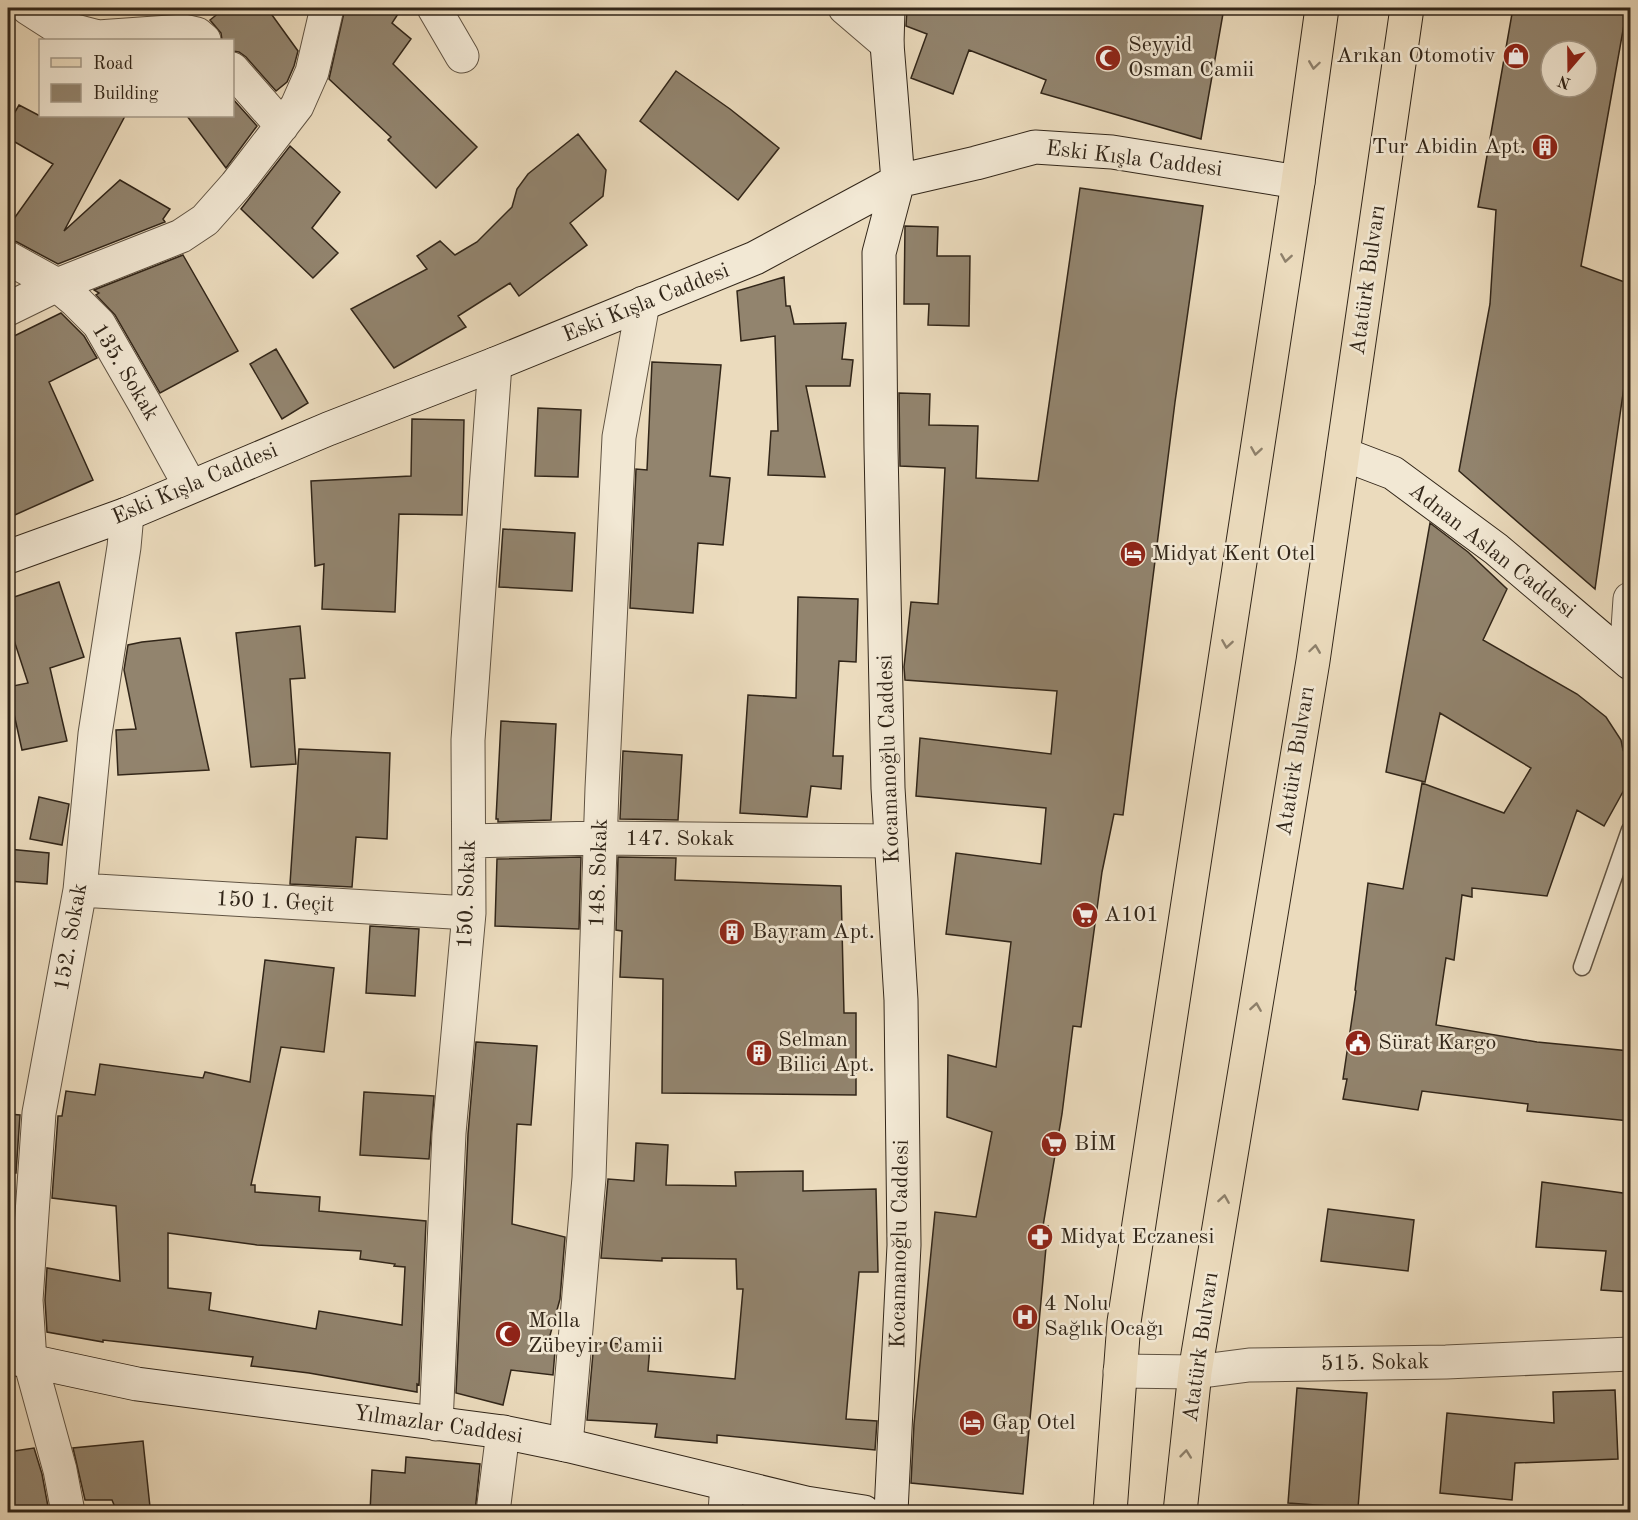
<svg xmlns="http://www.w3.org/2000/svg" width="1638" height="1520" font-family="'Old Standard TT',serif">
<rect width="100%" height="100%" fill="#ebdbbd"/>
<filter id="stains"><feTurbulence type="fractalNoise" baseFrequency=".00333" numOctaves="4"/><feColorMatrix values="0 0 0 0 .2 0 0 0 0 .09 0 0 0 0 .02 0 0 0 .5 -.17"/></filter>
<radialGradient id="worn" r=".72"><stop offset=".6" stop-color="#630" stop-opacity="0"/><stop offset="1" stop-color="#630" stop-opacity=".3"/></radialGradient>
<path fill="#92846e" stroke="#322619" stroke-width="1.5" fill-rule="evenodd" d="M225,8H267L298,51L294,66L287,82L276,91L246,57L239,52L232,51V40H222L221,33L210,20Z
M345,8H402L392,23L411,39L393,64L477,147L436,188L388,140L391,137L329,79Z
M907,8H1224L1201,139L1041,93L1046,80L969,50L953,94L911,78L927,34L906,26Z
M1513,8H1627L1581,266L1630,284V345L1595,589L1459,471L1490,304L1496,210L1478,207ZM1551,51H1587V87H1551Z
M676,71L730,109L779,148L738,200L640,121Z
M232,98L257,126L226,168L187,116H232Z
M19,105L40,116H125L64,231L120,180L170,209L163,219L165,222L58,264L17,242L8,239V227L53,164L8,138V124Z
M578,134L606,170L603,196L570,223L587,245L519,296L510,283L458,316L466,327L394,368L351,309L427,269L417,256L440,241L455,255L477,242L512,207L517,189L528,174Z
M290,146L340,192L312,228L338,253L313,278L241,209Z
M1080,188L1203,206L1175,402L1123,815L1114,814L1102,872L1081,1027L1073,1026L1062,1114L1043,1226H1048L1023,1494L911,1483L914,1424L935,1212L976,1217L992,1132L947,1117L948,1055L996,1067L1011,942L946,934L956,853L1041,864L1046,808L916,796L920,738L1051,754L1057,691L905,680L904,667L911,602L938,604L945,468L900,466L899,393L930,394L929,425L978,426L976,478L1038,481Z
M905,226L938,227L937,256H970L969,326L928,325L929,304H904Z
M183,255L238,351L160,393L115,315L96,295L99,293L94,290Z
M784,277L786,306H790L794,324L846,323L842,359L853,360L850,386H806L825,477L768,475L771,431H778L775,336L741,341L737,291Z
M61,313L84,336L97,358L49,382L93,480L8,518V339Z
M276,349L308,403L282,419L250,364Z
M652,362L721,365L710,476L730,478L723,545L698,543L693,613L630,608L636,469L647,470Z
M538,408L581,410L578,477L535,476Z
M412,419L464,420L462,515L399,514L395,612L322,609L324,564L315,566L311,481L411,476Z
M1430,523L1468,552L1507,589L1483,640L1577,694L1606,717L1621,740L1623,750L1630,763V779L1604,826L1577,810L1547,896L1472,888V897L1462,895L1454,960L1446,958L1436,1025L1537,1042L1630,1051V1121L1527,1111L1528,1104L1422,1091L1418,1110L1343,1099L1347,1079H1343L1356,991L1355,990L1368,883L1403,889L1422,783L1504,813L1531,768L1440,713L1425,782L1386,772Z
M503,529L575,533L572,591L499,587Z
M59,582L84,657L50,668L67,741L22,750L8,687L28,683L8,622V599Z
M798,597L858,599L856,662L839,661L833,756H843L841,789L811,786L807,817L740,813L748,695L796,698Z
M300,626L305,678L290,679L296,764L251,767L236,633Z
M180,638L209,770L118,775L116,730L136,729L124,670L128,645L142,642Z
M501,721L556,724L551,820L498,822V819H496Z
M299,749L390,753L387,839L356,837L352,887L290,884Z
M623,751L682,755L678,820L620,819Z
M39,797L69,804L62,845L30,839Z
M8,849L49,853L47,884L8,881Z
M581,857L579,929L495,926L497,859Z
M618,857L676,858L675,880L841,886L844,1013H856V1095L662,1093L663,979L620,977L622,931L616,930Z
M370,926L419,929L415,996L366,993Z
M265,960L334,968L324,1052L281,1047L251,1185H255V1192L320,1197L319,1211L426,1221L419,1385L417,1384V1392L309,1373L251,1366L253,1357L103,1340V1342L47,1332L45,1300L47,1268L120,1281L116,1206L52,1198L58,1116H62L66,1091L95,1095L100,1064L203,1078L205,1072L250,1082ZM168,1233L257,1245L361,1251L360,1259L395,1264L394,1266L405,1267L402,1325L319,1311L316,1329L209,1310L211,1293L168,1288Z
M476,1042L537,1046L531,1125L517,1124L512,1224L565,1237L560,1299L549,1339H556L553,1375L511,1370L503,1405L456,1393L468,1134Z
M364,1092L434,1096L429,1159L360,1155Z
M8,1114L20,1115L16,1173H8Z
M636,1143L668,1145L666,1185L736,1186L735,1172L803,1171V1191L876,1189L878,1272H859L846,1419L877,1421L875,1450L717,1435V1443L655,1437L657,1424L587,1420L594,1342L650,1346L648,1371L735,1379L743,1289H737L736,1259L662,1258V1261L601,1258L608,1179L634,1181Z
M1542,1182L1630,1194V1292L1601,1290L1606,1251L1536,1247Z
M1328,1209L1414,1220L1408,1271L1321,1261Z
M1297,1388L1367,1393L1358,1508L1288,1503Z
M1615,1390L1618,1459L1515,1463L1512,1500L1440,1493L1447,1413L1554,1423L1553,1392Z
M143,1441L150,1507L117,1512L112,1500H85L73,1448Z
M34,1448L42,1474L49,1512H8V1452Z
M406,1457L480,1464L475,1512H370L372,1470L405,1473Z"/>
<g fill="none" stroke-linecap="round" stroke-linejoin="round">
<defs>
<path id="lane" d="M1582,967L1630,830"/>
<path id="street" d="M28,8L56,26L98,37L184,31L197,34L204,40
M434,8L462,56
M845,8L887,44
M232,69L282,126
M8,258L57,285L75,300L99,324L145,404L190,486
M8,309L57,285L181,236L205,220L236,185L297,106L312,72L327,8
M1626,658L1630,599
M469,841L600,838L891,841
M80,890L469,913
M1120,1371L1195,1372L1249,1365L1446,1362L1630,1354
M436,1424L449,1133L469,913L468,740L495,364
M566,1445L589,1178L602,788L619,437L643,303
M68,1512L60,1470L30,1361L26,1300L39,1113L80,890L95,734L124,547L127,514
M493,1512L503,1432
M725,1512L727,1484"/>
<path id="secondary" d="M888,8L887,44L898,181L879,253L881,448L888,788L901,1000L904,1245L891,1512
M1343,454L1393,473L1496,549L1630,663
M8,557L127,514L328,429L495,364L755,258L898,181L976,163L1035,147L1112,152L1298,182
M8,1358L30,1361L137,1384L503,1432L566,1445L806,1503L864,1512"/>
<path id="primary" d="M1110,1512L1124,1322L1298,182L1322,8
M1180,1512L1195,1372L1313,661L1407,8"/>
</defs>
<use href="#lane" stroke="#605342" stroke-width="19"/>
<use href="#street" stroke="#605342" stroke-width="35"/>
<use href="#secondary" stroke="#322619" stroke-width="35"/>
<use href="#primary" stroke="#322619" stroke-width="35"/>
<use href="#lane" stroke="#f2e8d4" stroke-width="16"/>
<use href="#street" stroke="#f2e8d4" stroke-width="33"/>
<use href="#secondary" stroke="#f2e8d4" stroke-width="33"/>
<use href="#primary" stroke="#ebdbbd" stroke-width="33"/>
</g>
<defs><path id="oneway-chevron" d="M-2-3.5L2.5 0L-2 3.5" fill="none" stroke-width="1.6" stroke-linecap="round" stroke-linejoin="round" transform="scale(1.5)"/></defs>
<g stroke="#8e806b">
<use href="#oneway-chevron" transform="translate(1314 65) rotate(98)"/>
<use href="#oneway-chevron" transform="translate(1286 258) rotate(99)"/>
<use href="#oneway-chevron" transform="translate(1256 451) rotate(99)"/>
<use href="#oneway-chevron" transform="translate(1227 644) rotate(99)"/>
<use href="#oneway-chevron" transform="translate(1315 649) rotate(-82)"/>
<use href="#oneway-chevron" transform="translate(1256 1007) rotate(-81)"/>
<use href="#oneway-chevron" transform="translate(1224 1199) rotate(-81)"/>
<use href="#oneway-chevron" transform="translate(1186 1454) rotate(-84)"/>
</g>
<defs>
<symbol id="shop-disc" viewBox="-11 -11 22 22"><circle r="9.5" fill="#8f2418" stroke="#f2e8d4"/><path d="M-5-2.5h2.3a2.7 3.5 0 0 1 5.4 0H5L5.5 6h-11ZM-1.5-2.5h3a1.5 2.3 0 0 0-3 0Z" fill="#fff"/></symbol>
<symbol id="mosque-disc" viewBox="-11 -11 22 22"><circle r="9.5" fill="#8f2418" stroke="#f2e8d4"/><path d="M3.5-4.9A6 6 0 1 0 3.5 4.9A5 5 0 1 1 3.5-4.9Z" fill="#fff"/></symbol>
<symbol id="building-disc" viewBox="-11 -11 22 22"><circle r="9.5" fill="#8f2418" stroke="#f2e8d4"/><path d="M-4-6H4V6H1V3H-1V6H-4ZM-2.5-4.3h1.7v1.8h-1.7ZM.8-4.3h1.7v1.8H.8ZM-2.5-1h1.7V.8h-1.7ZM.8-1h1.7V.8H.8Z" fill="#fff"/></symbol>
<symbol id="hotel-disc" viewBox="-11 -11 22 22"><circle r="9.5" fill="#8f2418" stroke="#f2e8d4"/><path d="M-6-4.5h1.5V1H6V5H4.5V3h-9V5H-6ZM-4 0a1.8 1.8 0 1 1 3.6 0ZM.5 0V-2.5h3Q6-2.5 6 0Z" fill="#fff"/></symbol>
<symbol id="supermarket-disc" viewBox="-11 -11 22 22"><circle r="9.5" fill="#8f2418" stroke="#f2e8d4"/><path d="M-6-5.5h2.5l.6 2H6L4.5 2H-2.5L-4.4-4H-6ZM-1.5 3.2a1.3 1.3 0 1 0 .1 0ZM3 3.2a1.3 1.3 0 1 0 .1 0Z" fill="#fff"/></symbol>
<symbol id="civic-disc" viewBox="-11 -11 22 22"><circle r="9.5" fill="#8f2418" stroke="#f2e8d4"/><path d="M-.6-6.5H3V-4.5H.6V-3L4-1V1h2V6H-6V1h2V-1L-.6-3ZM-1.2 2.5V6h2.4V2.5Z" fill="#fff"/></symbol>
<symbol id="pharmacy-disc" viewBox="-11 -11 22 22"><circle r="9.5" fill="#8f2418" stroke="#f2e8d4"/><path d="M-2-6h4v4h4v4h-4v4h-4v-4h-4v-4h4Z" fill="#fff"/></symbol>
<symbol id="hospital-disc" viewBox="-11 -11 22 22"><circle r="9.5" fill="#8f2418" stroke="#f2e8d4"/><path d="M-5-5h3v3.5h4V-5h3V5h-3V1.5h-4V5h-3Z" fill="#fff"/></symbol>
</defs>
<g fill-rule="evenodd">
<use href="#shop-disc" x="1501" y="41" width="30" height="30"/>
<use href="#mosque-disc" x="1093" y="43" width="30" height="30"/>
<use href="#building-disc" x="1530" y="132" width="30" height="30"/>
<use href="#hotel-disc" x="1118" y="539" width="30" height="30"/>
<use href="#supermarket-disc" x="1070" y="900" width="30" height="30"/>
<use href="#building-disc" x="717" y="917" width="30" height="30"/>
<use href="#civic-disc" x="1343" y="1028" width="30" height="30"/>
<use href="#building-disc" x="744" y="1038" width="30" height="30"/>
<use href="#supermarket-disc" x="1039" y="1129" width="30" height="30"/>
<use href="#pharmacy-disc" x="1025" y="1222" width="30" height="30"/>
<use href="#hospital-disc" x="1010" y="1302" width="30" height="30"/>
<use href="#mosque-disc" x="493" y="1319" width="30" height="30"/>
<use href="#hotel-disc" x="957" y="1408" width="30" height="30"/>
</g>
<g text-anchor="middle" dominant-baseline="central" stroke-width="5" stroke-linejoin="round" paint-order="stroke">
<g font-size="22" fill="#322619" stroke="#f2e8d4" text-anchor="start">
<text x="1128" y="45">Seyyid<tspan x="1128" dy="25">Osman Camii</tspan></text>
<text x="1496" y="56" text-anchor="end">Arıkan Otomotiv</text>
<text x="1526" y="147" text-anchor="end">Tur Abidin Apt.</text>
<text x="1152" y="554">Midyat Kent Otel</text>
<text x="1104" y="915">A101</text>
<text x="752" y="932">Bayram Apt.</text>
<text x="778" y="1040">Selman<tspan x="778" dy="25">Bilici Apt.</tspan></text>
<text x="1378" y="1043">Sürat Kargo</text>
<text x="1074" y="1144">BİM</text>
<text x="1060" y="1237">Midyat Eczanesi</text>
<text x="1044" y="1304">4 Nolu<tspan x="1044" dy="25">Sağlık Ocağı</tspan></text>
<text x="528" y="1321">Molla<tspan x="528" dy="25">Zübeyir Camii</tspan></text>
<text x="992" y="1423">Gap Otel</text>
</g>
<g font-size="22" fill="#322619" stroke="#f2e8d4">
<text transform="translate(1134 159) rotate(7)">Eski Kışla Caddesi</text>
<text transform="translate(1368 280) rotate(-82)">Atatürk Bulvarı</text>
<text transform="translate(646 303) rotate(-22)">Eski Kışla Caddesi</text>
<text transform="translate(125 372) rotate(59)">135. Sokak</text>
<text transform="translate(195 484) rotate(-23)">Eski Kışla Caddesi</text>
<text transform="translate(1492 551) rotate(38)">Adnan Aslan Caddesi</text>
<text transform="translate(889 759) rotate(-92)">Kocamanoğlu Caddesi</text>
<text transform="translate(1296 761) rotate(-81)">Atatürk Bulvarı</text>
<text x="680" y="839">147. Sokak</text>
<text transform="translate(599 873) rotate(-88)">148. Sokak</text>
<text transform="translate(467 894) rotate(-88)">150. Sokak</text>
<text transform="translate(275 902) rotate(3)">150 1. Geçit</text>
<text transform="translate(71 937) rotate(-80)">152. Sokak</text>
<text transform="translate(900 1244) rotate(-89)">Kocamanoğlu Caddesi</text>
<text transform="translate(1201 1347) rotate(-82)">Atatürk Bulvarı</text>
<text transform="translate(1375 1363) rotate(-1)">515. Sokak</text>
<text transform="translate(438 1425) rotate(8)">Yılmazlar Caddesi</text>
</g>
</g>
<rect width="1638" height="1520" fill="none" stroke="#ebdbbd" stroke-width="30"/>
<rect x="9" y="9" width="1620" height="1502" fill="none" stroke="#322619" stroke-width="3"/>
<rect x="15" y="15" width="1608" height="1490" fill="none" stroke="#322619" stroke-width="1.5"/>
<rect x="39" y="39" width="195" height="78" fill="#f2e8d4" stroke="#a59a89" stroke-width="1.5"/>
<rect x="51" y="58" width="30" height="9" fill="#ebdbbd" stroke="#a59a89" stroke-width="1.5"/>
<text x="93" y="69" font-size="18" fill="#322619">Road</text>
<rect x="51" y="84" width="30" height="18" fill="#92846e" stroke="#a59a89" stroke-width="1.5"/>
<text x="93" y="99" font-size="18" fill="#322619">Building</text>
<g transform="translate(1569 69) rotate(200)"><circle r="28" fill="#f2e8d4" stroke="#a59a89" stroke-width="1.5"/>
<path d="M0-4.5L10 22L0 15L-10 22Z" fill="#8f2418"/>
<text y="-9" font-size="16" font-weight="bold" text-anchor="middle" fill="#322619">N</text>
</g>
<rect width="100%" height="100%" filter="url(#stains)"/>
<rect width="100%" height="100%" fill="url(#worn)"/>
</svg>
